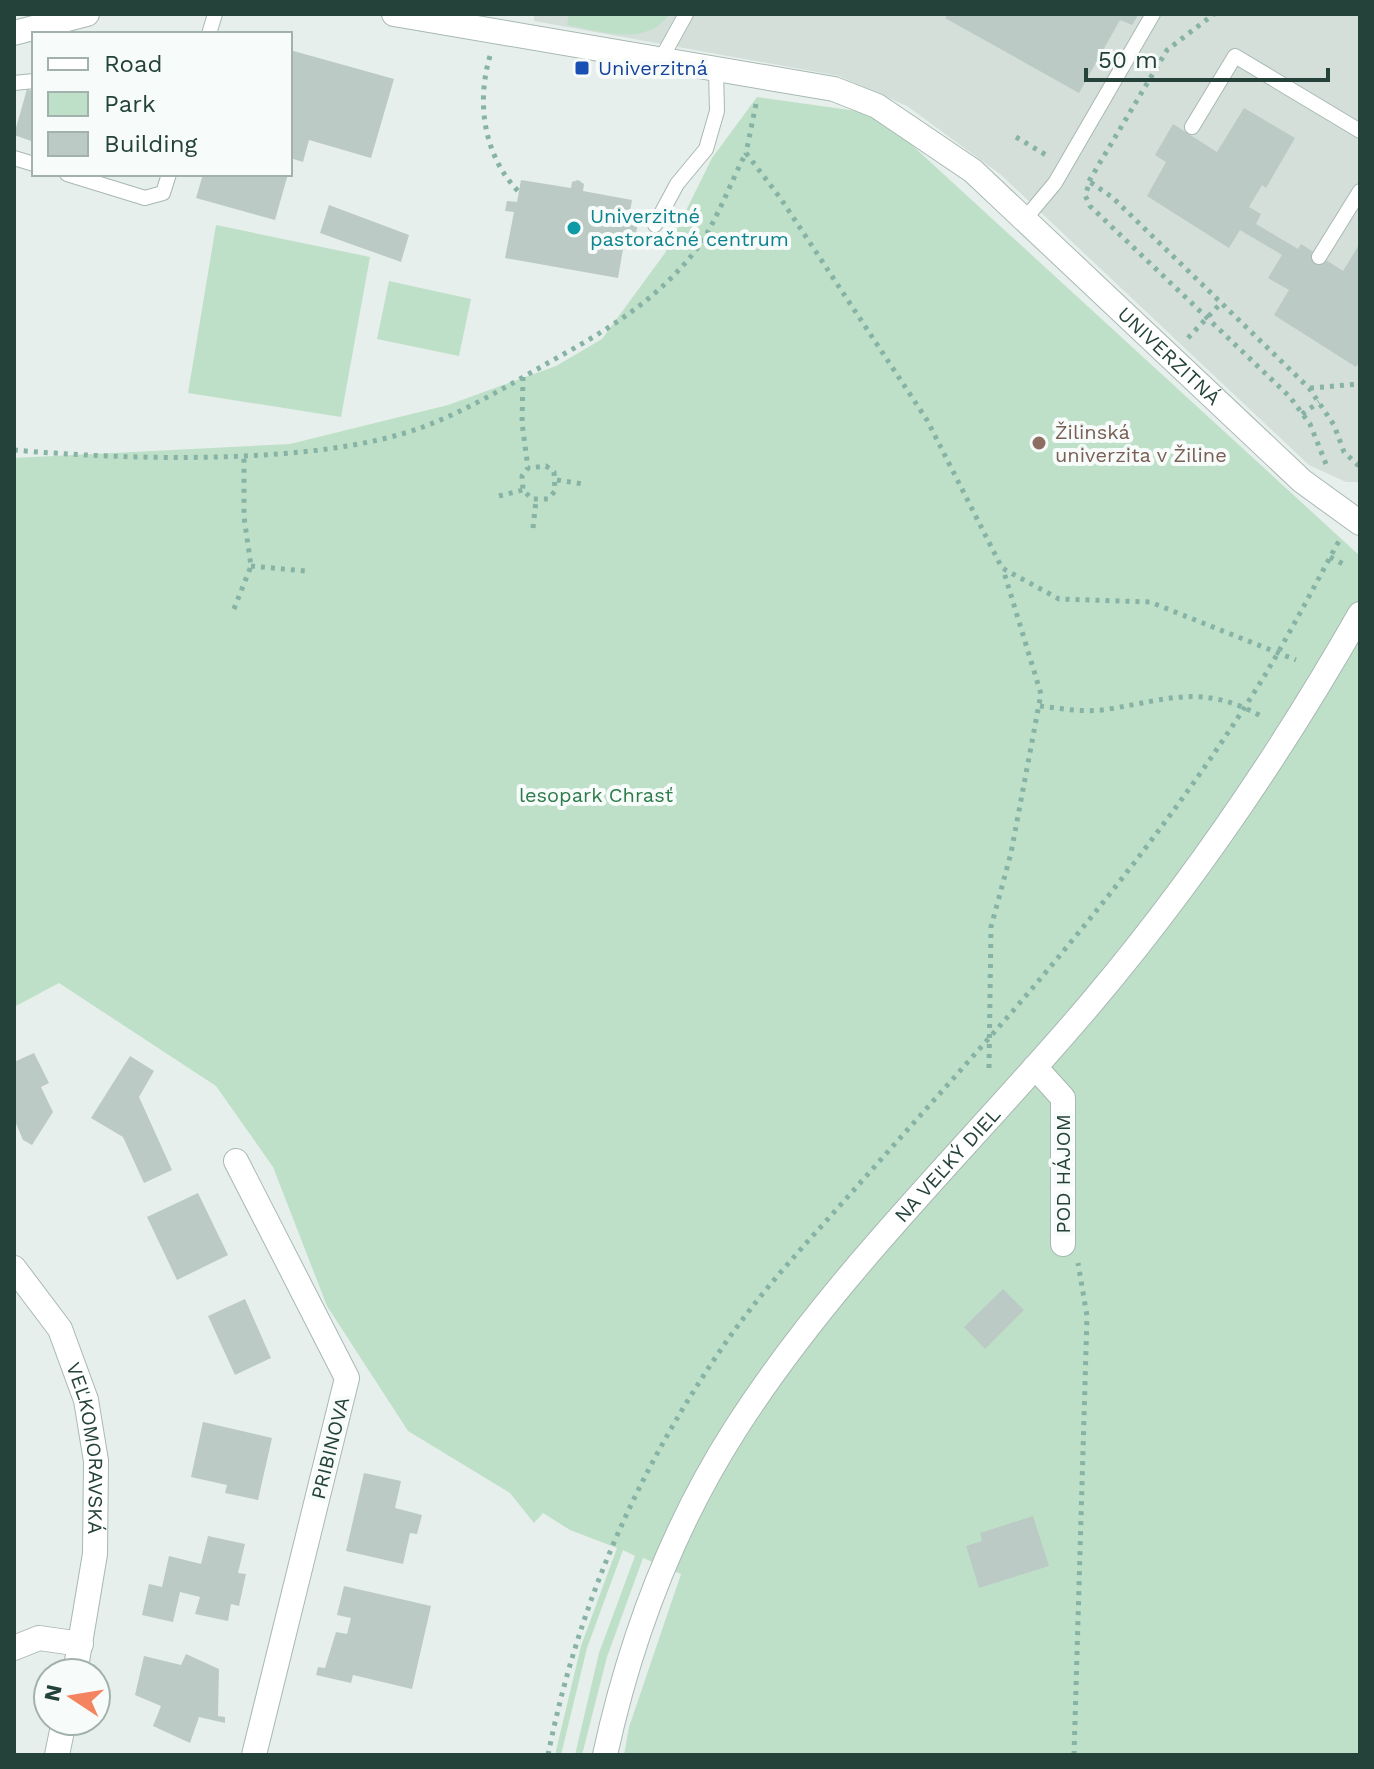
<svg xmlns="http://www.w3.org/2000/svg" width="1374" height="1769" font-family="'Work Sans',sans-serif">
<rect width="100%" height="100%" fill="#e6efeb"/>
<path fill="#d4dfda" d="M534,14H1360L1359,482H1346L1309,465L1000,174L907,106L839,76L534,21Z"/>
<path fill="#bfe0c8" d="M569,14H669C647,48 600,31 567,25Z
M757,97L878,114L1360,556V1755H624L629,1727L681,1574L643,1558L607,1657L582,1755H575L599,1653L635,1556L623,1550L587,1648L561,1755H555L581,1646L617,1548L570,1530L543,1513L534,1523L510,1493L408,1431L327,1306L273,1167L216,1086L59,983L14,1007V458L290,444L448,405L556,366L602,339L665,253L712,158Z
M216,225L370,257L341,417L188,393Z
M389,281L471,299L459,356L377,339Z"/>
<path fill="#bbcac4" d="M948,14H1137V17L1132,25L1120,20L1079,93L945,18Z
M290,50L394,79L371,158L309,140L303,162L290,158Z
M27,89L34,92V142L14,135Z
M1244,108L1295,138L1266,188L1262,185L1249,207L1261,214L1256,224L1298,249L1301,244L1343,271L1360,243V361L1356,367L1274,315L1289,290L1268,278L1282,255L1240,230L1229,248L1147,196L1166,162L1155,155L1173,124L1217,152Z
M203,174H288L275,220L196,198Z
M521,180L571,188L572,182L578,180L584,184L583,191L632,200L628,223L638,224L636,233L626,232L618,278L505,258L514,212L505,211L507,201L517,202Z
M329,205L409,235L401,262L320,233Z
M34,1053L49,1083L41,1087L53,1112L32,1145L23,1140L14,1119V1062Z
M130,1056L154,1071L139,1097L172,1170L144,1183L123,1137L91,1118Z
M198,1193L228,1255L177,1280L147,1217Z
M1003,1289L1024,1310L985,1349L964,1327Z
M245,1299L271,1358L235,1375L208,1316Z
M203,1422L272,1438L258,1500L225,1493L227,1485L191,1477Z
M364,1473L401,1481L395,1508L422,1515L417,1534L410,1533L403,1564L346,1551Z
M1033,1516L1049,1566L979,1588L966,1546L982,1541L980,1533Z
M208,1536L245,1544L238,1573L246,1574L239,1606L231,1604L228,1621L195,1614L200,1597L180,1592L173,1622L142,1615L149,1584L162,1587L169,1556L201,1564Z
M344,1586L431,1606L412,1689L353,1675L351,1683L316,1675L318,1667L325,1668L336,1632L347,1634L351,1618L337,1615Z
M186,1654L219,1669L218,1716L225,1717V1723L199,1717L190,1743L153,1726L161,1706L135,1695L144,1656L181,1665Z"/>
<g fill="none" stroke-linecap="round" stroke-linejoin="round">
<defs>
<path id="lane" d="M209,34L215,14
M660,61L686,14
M14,83L34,81
M1192,127L1235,56L1360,131
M14,158L34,164
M67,174L145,198L163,193L169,174
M1024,220L1055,183L1153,14
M655,225L677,184L706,149L717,111L716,70
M1319,257L1360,191"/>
<g id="street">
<path id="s1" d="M394,14L834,89L877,106L973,171L1302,481L1360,523"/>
<path d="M14,33L87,14"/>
<path d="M1035,1067L1063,1098V1244"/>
<path d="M236,1161L347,1378L254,1755"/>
<path id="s2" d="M14,1268L60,1329L86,1400L96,1461L95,1554L75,1673"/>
<path d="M14,1648L39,1638L81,1644"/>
<path d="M57,1755L64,1721"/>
<path id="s3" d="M605,1755C630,1640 672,1528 736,1428C836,1272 973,1143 1092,1002C1194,881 1282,751 1360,614"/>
</g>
</defs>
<use href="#lane" stroke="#a8b8b2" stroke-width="16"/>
<use href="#street" stroke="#a8b8b2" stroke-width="26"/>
<path stroke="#86b3a5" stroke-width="5" stroke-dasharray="4 6" stroke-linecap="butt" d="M490,56C476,103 484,156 518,191
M756,104L746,153L781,199L927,420L1002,568L1059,599L1150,602L1296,660
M1016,137L1046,155
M1089,181L1167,50L1214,14
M1188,338L1220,304
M523,377L522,423L528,468L522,476L523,490L532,499H548L555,491L554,472L546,466L528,468
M1310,388L1360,384
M1302,414L1319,402
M14,450C127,460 318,466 423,427C468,410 511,384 553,360C604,332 654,302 692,255C715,227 729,185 746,153
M1326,464L1310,424L1290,397L1090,206L1085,195L1090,182L1112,197L1309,388L1334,425L1344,452L1360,467
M557,480L583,484
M499,496L523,490
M533,528L536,500
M1330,557L1347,566
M251,566L305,571
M234,609L251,566L244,517V453
M1040,706C1063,709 1087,713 1109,709C1170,699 1202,684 1261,716
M989,1068L991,927L1011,853L1041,694L1003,569
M548,1755C578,1605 637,1471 724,1345C757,1297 797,1253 837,1209C897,1141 958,1074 1018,1005C1107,901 1193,792 1265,675C1291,631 1315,585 1340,539
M1074,1755L1087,1316L1078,1263"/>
<use href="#lane" stroke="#fff" stroke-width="14"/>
<use href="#street" stroke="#fff" stroke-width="24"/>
</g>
<rect fill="#1a4fb4" stroke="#f7fbf9" stroke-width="3" x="574" y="60" width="16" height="16" rx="4"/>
<circle fill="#0f9aa8" stroke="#f7fbf9" stroke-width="3" cx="574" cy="228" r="8"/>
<circle fill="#8d6e63" stroke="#f7fbf9" stroke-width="3" cx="1039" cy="443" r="8"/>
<g text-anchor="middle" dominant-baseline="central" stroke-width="8" stroke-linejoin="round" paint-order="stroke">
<g font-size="20" fill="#164399" stroke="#f7fbf9" text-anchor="start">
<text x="598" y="68">Univerzitná</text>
</g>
<g font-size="20" fill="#0d838f" stroke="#f7fbf9" text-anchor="start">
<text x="590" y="216">Univerzitné<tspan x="590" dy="23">pastoračné centrum</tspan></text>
</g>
<g font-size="20" fill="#24423a" stroke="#f7fbf9">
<text stroke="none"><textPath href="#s1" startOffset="878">UNIVERZITNÁ</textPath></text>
<text stroke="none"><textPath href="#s3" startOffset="692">NA VEĽKÝ DIEL</textPath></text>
<text transform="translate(1063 1174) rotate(-90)">POD HÁJOM</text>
<text stroke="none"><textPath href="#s2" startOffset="200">VEĽKOMORAVSKÁ</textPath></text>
<text transform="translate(330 1448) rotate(-76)">PRIBINOVA</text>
</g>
<g font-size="20" fill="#785e54" stroke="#f7fbf9" text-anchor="start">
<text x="1055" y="432">Žilinská<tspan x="1055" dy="23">univerzita v Žiline</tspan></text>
</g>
<g font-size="20" fill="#2d7a4b" stroke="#f7fbf9">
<text x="596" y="795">lesopark Chrasť</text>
</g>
</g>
<rect width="1374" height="1769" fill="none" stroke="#24423a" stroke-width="32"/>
<rect x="32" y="32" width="260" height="144" fill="#f7fbf9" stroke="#a3b1ad" stroke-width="2"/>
<rect x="48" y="58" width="40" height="12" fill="#ffffff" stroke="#a3b1ad" stroke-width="2"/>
<text x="104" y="72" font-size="24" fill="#24423a">Road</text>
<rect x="48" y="92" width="40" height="24" fill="#bfe0c8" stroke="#a3b1ad" stroke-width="2"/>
<text x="104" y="112" font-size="24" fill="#24423a">Park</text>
<rect x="48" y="132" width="40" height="24" fill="#bbcac4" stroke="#a3b1ad" stroke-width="2"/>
<text x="104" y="152" font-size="24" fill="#24423a">Building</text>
<g transform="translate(72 1697) rotate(282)"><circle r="38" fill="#f7fbf9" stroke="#a3b1ad" stroke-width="2"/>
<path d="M0-6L14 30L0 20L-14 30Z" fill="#f4845f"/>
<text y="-12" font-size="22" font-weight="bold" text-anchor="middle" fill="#24423a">N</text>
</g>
<path d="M1086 68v12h242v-12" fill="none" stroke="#24423a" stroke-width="4"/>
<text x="1098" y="68" font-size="24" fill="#24423a" stroke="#f7fbf9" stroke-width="6" paint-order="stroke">50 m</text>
</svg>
